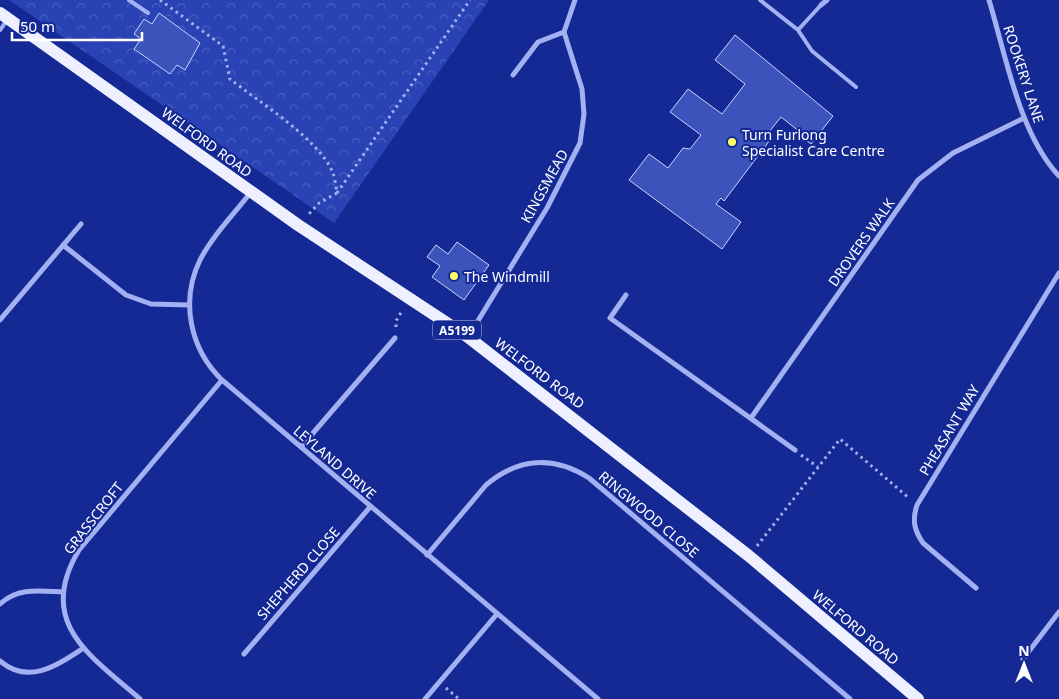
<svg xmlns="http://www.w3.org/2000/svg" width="1059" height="699" font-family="'Noto Sans',sans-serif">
<defs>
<pattern id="park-crowns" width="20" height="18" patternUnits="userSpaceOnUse" patternTransform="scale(1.25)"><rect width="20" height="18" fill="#2a43b4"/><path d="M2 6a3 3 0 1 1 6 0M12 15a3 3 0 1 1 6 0" fill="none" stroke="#4a5fbf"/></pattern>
</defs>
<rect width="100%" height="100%" fill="#142994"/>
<path fill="url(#park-crowns)" d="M9,0H489L334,223Z"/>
<path fill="#3d53bc" stroke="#cbd3fc" d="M159,13L200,43L185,70L177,65L170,74L134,49L141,39L134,34L144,19L152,24Z
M735,35L833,116L811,144L798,134L800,132L781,117L765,137L770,140L724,201L721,198L716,204L741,222L722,249L629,180L649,154L668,168L683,148L690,149L701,135L670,112L688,89L722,114L745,84L715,60Z
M457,242L489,265L464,300L432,277L440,266L427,257L436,245L448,254Z"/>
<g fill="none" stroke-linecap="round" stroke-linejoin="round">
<path stroke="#a3b1f2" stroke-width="3" stroke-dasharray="2.5 4" stroke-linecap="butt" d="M160,0L223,46L230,79C259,102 319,139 333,173C335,179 336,187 337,193L319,203L308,215
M337,193L470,0
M396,327V321L402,311
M801,455L818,467
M757,546L840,439L909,498
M446,688L459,699"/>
<path stroke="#a3b1f2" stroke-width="4" d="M129,0L148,13
M760,0L798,30L812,51L856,87
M0,30L7,20
M798,30L821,5"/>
<path stroke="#a3b1f2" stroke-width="5" d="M989,0C1006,56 1019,133 1059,176
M821,5L827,0
M513,75L538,42L564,32
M251,192C234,214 213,235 200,260C180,301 190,349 222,380L598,699
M63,245L126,295L151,304L189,305
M626,295L610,318L795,450
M0,320L81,224
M468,337L547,208L580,143L584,114L582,89L564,32L575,0
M751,418L918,180L953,153L1024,118
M301,447L395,338
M427,555L486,485C518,458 553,455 589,478L850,699
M976,588L923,543C914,530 912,520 917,505L1059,273
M0,604C18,587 40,591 63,592
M244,654L370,507
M1023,659L1059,612
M0,661C28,685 56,666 82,649
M140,699C91,656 35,623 79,550L222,380
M425,699L497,614"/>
<path stroke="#eef0ff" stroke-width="12" d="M0,13L298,225L468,337L749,556L918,699"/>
</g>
<g fill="#fffd64" stroke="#142994" stroke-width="2">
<circle cx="732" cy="142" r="5"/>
<circle cx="454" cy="276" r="5"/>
</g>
<g text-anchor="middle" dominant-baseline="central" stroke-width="4" stroke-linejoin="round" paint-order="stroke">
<rect fill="#142994" stroke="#b8bfdf" stroke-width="1" x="433" y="320.5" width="48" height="19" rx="4"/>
<g font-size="12" font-weight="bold" fill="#fff">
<text x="457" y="330">A5199</text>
</g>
<g font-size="14" fill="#fff" stroke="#142994">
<text transform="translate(1024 74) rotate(72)">ROOKERY LANE</text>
<text transform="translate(207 142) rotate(36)">WELFORD ROAD</text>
<text transform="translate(544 186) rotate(-61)">KINGSMEAD</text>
<text transform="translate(861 242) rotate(-55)">DROVERS WALK</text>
<text transform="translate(540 373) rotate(37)">WELFORD ROAD</text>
<text transform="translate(949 430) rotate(-59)">PHEASANT WAY</text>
<text transform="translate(335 462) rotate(41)">LEYLAND DRIVE</text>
<text transform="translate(649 514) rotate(40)">RINGWOOD CLOSE</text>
<text transform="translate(93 518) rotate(-52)">GRASSCROFT</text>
<text transform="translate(298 573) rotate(-49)">SHEPHERD CLOSE</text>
<text transform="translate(856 627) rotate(40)">WELFORD ROAD</text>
</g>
<g font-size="14" fill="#fff" stroke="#142994" text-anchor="start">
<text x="742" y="134">Turn Furlong<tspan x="742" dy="16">Specialist Care Centre</tspan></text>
<text x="464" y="276">The Windmill</text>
</g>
</g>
<g transform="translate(1024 664)" stroke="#142994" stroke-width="4" paint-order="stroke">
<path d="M0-4L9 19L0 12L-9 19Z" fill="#ffffff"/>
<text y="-8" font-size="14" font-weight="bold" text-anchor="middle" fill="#ffffff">N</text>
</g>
<path d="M12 32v8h130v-8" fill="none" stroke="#ffffff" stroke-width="2.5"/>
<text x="20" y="32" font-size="15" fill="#ffffff" stroke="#142994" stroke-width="4" paint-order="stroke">50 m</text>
</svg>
